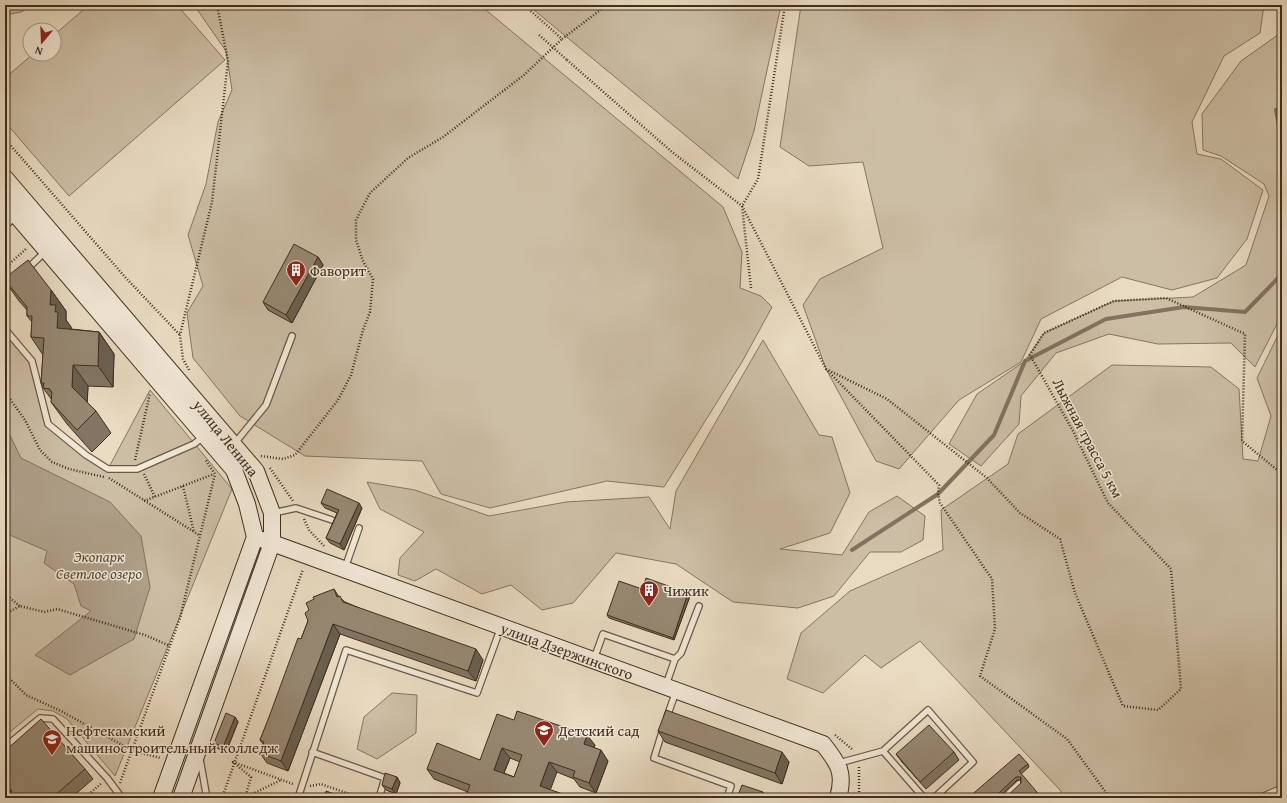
<svg xmlns="http://www.w3.org/2000/svg" width="1287" height="803" font-family="'Gentium Book Plus',serif">
<rect width="100%" height="100%" fill="#e9dbc1"/>
<filter id="stains"><feTurbulence type="fractalNoise" baseFrequency=".005" numOctaves="4"/><feColorMatrix values="0 0 0 0 .2 0 0 0 0 .09 0 0 0 0 .02 0 0 0 .5 -.17"/></filter>
<radialGradient id="worn" r=".72"><stop offset=".6" stop-color="#630" stop-opacity="0"/><stop offset="1" stop-color="#630" stop-opacity=".3"/></radialGradient>
<path fill="#ccbea5" stroke="#857662" d="M33,5L21,12L5,15V6Z
M89,5H177L225,60L69,196L5,122V78L33,54H54V35Z
M194,5H480L723,207L742,252L740,288L761,296L772,307L742,362L664,487L607,481L490,508L441,494L422,461L305,456L240,416L193,358L187,313L203,286L188,235L206,184L218,122L232,90L226,51Z
M528,5H781L754,131L738,179Z
M801,5H1264L1260,33L1224,56L1192,122L1197,154L1221,159L1263,190L1247,239L1217,278L1172,290L1122,277L1041,319L1021,362L959,400L899,469L876,461L826,369L803,305L820,279L883,248L863,162L809,166L780,147Z
M1282,32V314L1255,367L1231,343L1158,344L1109,334L1056,353L1021,396L1019,424L981,466L949,444L977,394L1025,361L1044,333L1114,301L1193,297L1246,265L1269,196L1264,184L1221,156L1203,150L1202,114L1241,61Z
M1282,327V798H1060L1061,791L920,641L881,668L865,655L823,693L787,679L801,633L850,591L943,550L941,510L1008,464L1018,434L1112,365L1211,367L1239,389L1243,459L1258,461L1271,416L1257,378Z
M5,329L32,361L48,424L108,469L150,390L232,489L115,776L67,719L53,711L38,709L5,736Z
M763,340L819,435L832,437L850,493L830,533L780,549L842,555L869,512L897,496L925,516L923,540L901,552H870L834,596L798,608L733,602L676,564L616,553L573,603L542,610L511,585L482,594L436,569L415,581L398,575L400,558L424,532L380,509L367,482L415,490L489,516L566,502L649,497L670,529L676,491Z
M392,693L417,695L416,733L377,759L357,749L364,717Z"/>
<path fill="#afa08a" stroke="#82725f" d="M5,425L21,458L110,502L141,536L150,587L134,639L70,675L35,655L91,611L81,606L74,584L44,563L47,551L5,533Z"/>
<g fill="none" stroke-linecap="round" stroke-linejoin="round">
<path stroke="#82725f" stroke-width="4" d="M1282,108L1276,110L1282,141
M852,550L938,494L994,435L1025,361L1106,319L1184,307L1245,312L1282,274"/>
<defs>
<path id="lane" d="M5,226L15,217
M26,270L46,251
M5,289L14,281
M5,329L32,361L48,424L86,455L108,469H137L194,444L203,437
M235,443L266,405L292,336
M273,513L296,508L332,520
M345,568L359,528
M594,659L603,634L675,659L666,685
M675,659L681,653L699,606
M667,717L676,691
M663,729L654,758L731,786L727,798
M5,747L40,718L53,719L107,778L122,798
M883,751L924,798
M312,752L385,778L379,798
M200,759L206,793L204,798
M839,763L883,751L928,710L973,762L934,798
M298,798L346,650L477,693L501,627
M1004,798L1020,783"/>
<path id="street" d="M1266,798L1282,791"/>
<path id="secondary" d="M5,178L256,471L272,513V543L181,798
M5,202L234,470L247,504L255,537L161,798
M264,540L823,744C839,764 845,773 838,798"/>
</defs>
<use href="#lane" stroke="#695947" stroke-width="8"/>
<use href="#street" stroke="#695947" stroke-width="13"/>
<use href="#secondary" stroke="#3e2e1e" stroke-width="18"/>
<path stroke="#3e2e1e" stroke-width="2.5" stroke-dasharray="1 2" stroke-linecap="butt" d="M524,5L562,39L607,5
M567,60L672,152L742,206L826,369L939,485L938,494L940,503L992,579L995,629L980,676L1067,739L1110,798
M5,139L125,277L180,335
M5,268L27,248
M751,288L742,206L758,179L785,5
M826,369L887,399L987,478L1020,513L1060,539L1075,593L1123,706L1158,710L1181,689L1171,569L1108,503L1073,431L1030,355L1044,333L1114,301L1166,298L1245,334L1242,441L1282,474
M189,370L183,359L180,335L212,202L228,61L217,5
M5,392L25,420L40,450L52,462L69,469L104,477
M261,456L283,459L295,455L338,400L351,375L363,330L370,312L373,279L363,261L356,240V220L370,193L408,158L443,137L524,75L562,39
M135,460L150,393
M270,468L293,501
M144,474L155,497
M109,478L199,535
M183,486L194,532
M144,501L214,474
M304,519L309,530L325,547
M5,594L20,606
M5,614L20,606L44,612L57,609L145,635L170,646
M5,674L26,695L61,711L133,751L161,758
M835,735L853,750
M120,783L180,618L215,474L205,459
M310,786L321,784L361,798
M761,794L776,798
M84,798L102,783
M222,798L303,569
M244,798L281,780
M245,798L251,777L233,762L293,784
M859,798V766"/>
<use href="#lane" stroke="#f1e8d7" stroke-width="5.5"/>
<use href="#street" stroke="#f1e8d7" stroke-width="11"/>
<use href="#secondary" stroke="#f1e8d7" stroke-width="16"/>
<path stroke="#3e2e1e" stroke-width="2.5" stroke-dasharray="1 2" stroke-linecap="butt" d="M539,35L567,60"/>
</g>
<path fill="#827563" stroke="#3e2e1e" fill-rule="evenodd" d="M318,257L323,265L292,323L268,310L263,302Z
M5,281L51,290L66,311V320L71,327V329L99,332L114,354L113,387L88,386L87,402L96,411L111,433L92,452L67,424L51,402L52,400L43,388V387L41,383L43,355L31,337L32,322L27,316V310L19,301Z
M321,503L362,508L344,550L330,543L326,538L337,513L325,508Z
M334,589L339,597L345,602L483,660L476,681L340,634L288,771L267,763L260,753L263,744L260,740L301,639L308,621L309,610Z
M642,589L688,593L690,596L674,640L609,618L607,615Z
M235,717L238,722L226,752L217,748L214,743Z
M514,720L595,745L594,748L608,761L596,793L580,787L574,779L557,772L468,792L434,779L427,769L480,760ZM510,758L520,762L514,777L504,773Z
M658,731L789,762L782,784L665,742Z
M5,751L85,769L93,779L71,798H5L11,792L5,785Z
M954,752L959,760L926,789L902,762L896,754Z
M1028,764L1029,767L1021,774V783V780H1017L1001,795V798H968Z
M397,777L400,783L396,794L386,790L382,785Z"/>
<path fill="#6a5f50" stroke="#3e2e1e" d="M318,257L323,265L292,323L286,315Z
M51,290L66,311V320L71,327V330L57,328L50,305Z
M99,332L114,354L113,387L98,366Z
M73,365L88,386L87,408L72,387Z
M359,503L362,508L344,550L340,544Z
M688,593L690,596L674,640L673,638Z
M333,624L340,634L288,771L281,761Z
M476,649L483,660L476,681L468,671Z
M235,717L238,722L226,752L223,747Z
M587,735L595,745L591,754L584,744Z
M502,748L510,758L501,780L494,770Z
M601,750L608,761L596,793L589,783Z
M782,752L789,762L782,784L775,773Z
M549,762L557,772L548,796L540,786Z
M397,777L400,783L396,794L392,789Z
M763,792L767,798H761Z
M999,793L1001,795V798H999Z"/>
<path fill="#978873" stroke="#3e2e1e" fill-rule="evenodd" d="M294,244L318,257L286,315L263,302Z
M28,260L51,290L50,305H56L55,312H58L57,328L99,332L98,366L73,365L72,387L96,411L77,430L51,402L52,392L50,391V389L43,388L44,383H41L44,338L31,337L32,316H27V307L5,280V278Z
M327,489L359,503L340,544L326,538L339,510L321,503Z
M646,578L688,593L673,638L607,615L619,581L642,589Z
M334,589L337,597L340,596L343,602L476,649L468,671L333,624L281,761L260,753L264,742L260,740L269,717L298,638L301,639L308,621L305,613L309,610L306,603L314,599L313,597Z
M666,710L782,752L775,773L658,731Z
M517,711L587,735L584,744L601,750L589,783L573,777L575,771L549,762L540,786L574,798H465L470,785L427,769L437,743L480,760L497,714L514,720ZM502,748L522,755L514,777L494,770Z
M226,713L235,717L223,747L214,743Z
M41,719L85,769L52,798H5L12,791L5,783V751Z
M929,725L954,752L920,782L896,754Z
M1019,754L1028,764L1019,771L1042,798H1005L1021,783V777H1016L999,793V798H968Z
M385,773L397,777L392,789L382,785Z
M742,785L763,792L761,798H737Z
M326,791L345,798H324Z"/>
<defs>
<symbol id="building-pin" viewBox="-11 -11 22 30"><path d="M0 17L-7.5 6A9.5 9.5 0 1 1 7.5 6Z" fill="#8f2418" stroke="#f1e8d7"/><path d="M-4-6H4V6H1V3H-1V6H-4ZM-2.5-4.3h1.7v1.8h-1.7ZM.8-4.3h1.7v1.8H.8ZM-2.5-1h1.7V.8h-1.7ZM.8-1h1.7V.8H.8Z" fill="#fff"/></symbol>
<symbol id="school-pin" viewBox="-11 -11 22 30"><path d="M0 17L-7.5 6A9.5 9.5 0 1 1 7.5 6Z" fill="#8f2418" stroke="#f1e8d7"/><path d="M0-5L7-2L0 1L-7-2ZM-4 1L0 2.5L4 1V4Q0 6-4 4Z" fill="#fff"/></symbol>
<symbol id="university-pin" viewBox="-11 -11 22 30"><path d="M0 17L-7.5 6A9.5 9.5 0 1 1 7.5 6Z" fill="#8f2418" stroke="#f1e8d7"/><path d="M0-5L7-2L0 1L-7-2ZM-4 1L0 2.5L4 1V4Q0 6-4 4Z" fill="#fff"/></symbol>
</defs>
<g fill-rule="evenodd">
<use href="#building-pin" x="285" y="259" width="22" height="30"/>
<use href="#building-pin" x="638" y="579" width="22" height="30"/>
<use href="#school-pin" x="533" y="719" width="22" height="30"/>
<use href="#university-pin" x="41" y="728" width="22" height="30"/>
</g>
<g text-anchor="middle" dominant-baseline="central" stroke-width="3" stroke-linejoin="round" paint-order="stroke">
<g font-size="15" fill="#3e2e1e" stroke="#f1e8d7" text-anchor="start">
<text x="310" y="270">Фаворит</text>
<text x="663" y="590">Чижик</text>
<text x="66" y="730">Нефтекамский<tspan x="66" dy="17">машиностроительный колледж</tspan></text>
<text x="558" y="730">Детский сад</text>
</g>
<g font-size="15" fill="#3e2e1e" stroke="#f1e8d7">
<text transform="translate(226 438) rotate(51)">улица Ленина</text>
<text transform="translate(1088 438) rotate(62)">Лыжная трасса 5 км</text>
<text transform="translate(567 651) rotate(20)">улица Дзержинского</text>
</g>
<g font-size="15" font-style="italic" fill="#5a4b39" stroke="#f1e8d7">
<text x="99" y="556">Экопарк<tspan x="99" dy="17">Светлое озеро</tspan></text>
</g>
</g>
<rect width="1287" height="803" fill="none" stroke="#e9dbc1" stroke-width="20"/>
<rect x="6" y="6" width="1275" height="791" fill="none" stroke="#3e2e1e" stroke-width="2"/>
<rect x="10" y="10" width="1267" height="783" fill="none" stroke="#3e2e1e"/>
<g transform="translate(42 42) rotate(199)"><circle r="19" fill="#f1e8d7" stroke="#a99e8d"/>
<path d="M0-3L7 15L0 10L-7 15Z" fill="#8f2418"/>
<text y="-6" font-size="11" font-weight="bold" text-anchor="middle" fill="#3e2e1e">N</text>
</g>
<rect width="100%" height="100%" filter="url(#stains)"/>
<rect width="100%" height="100%" fill="url(#worn)"/>
</svg>
